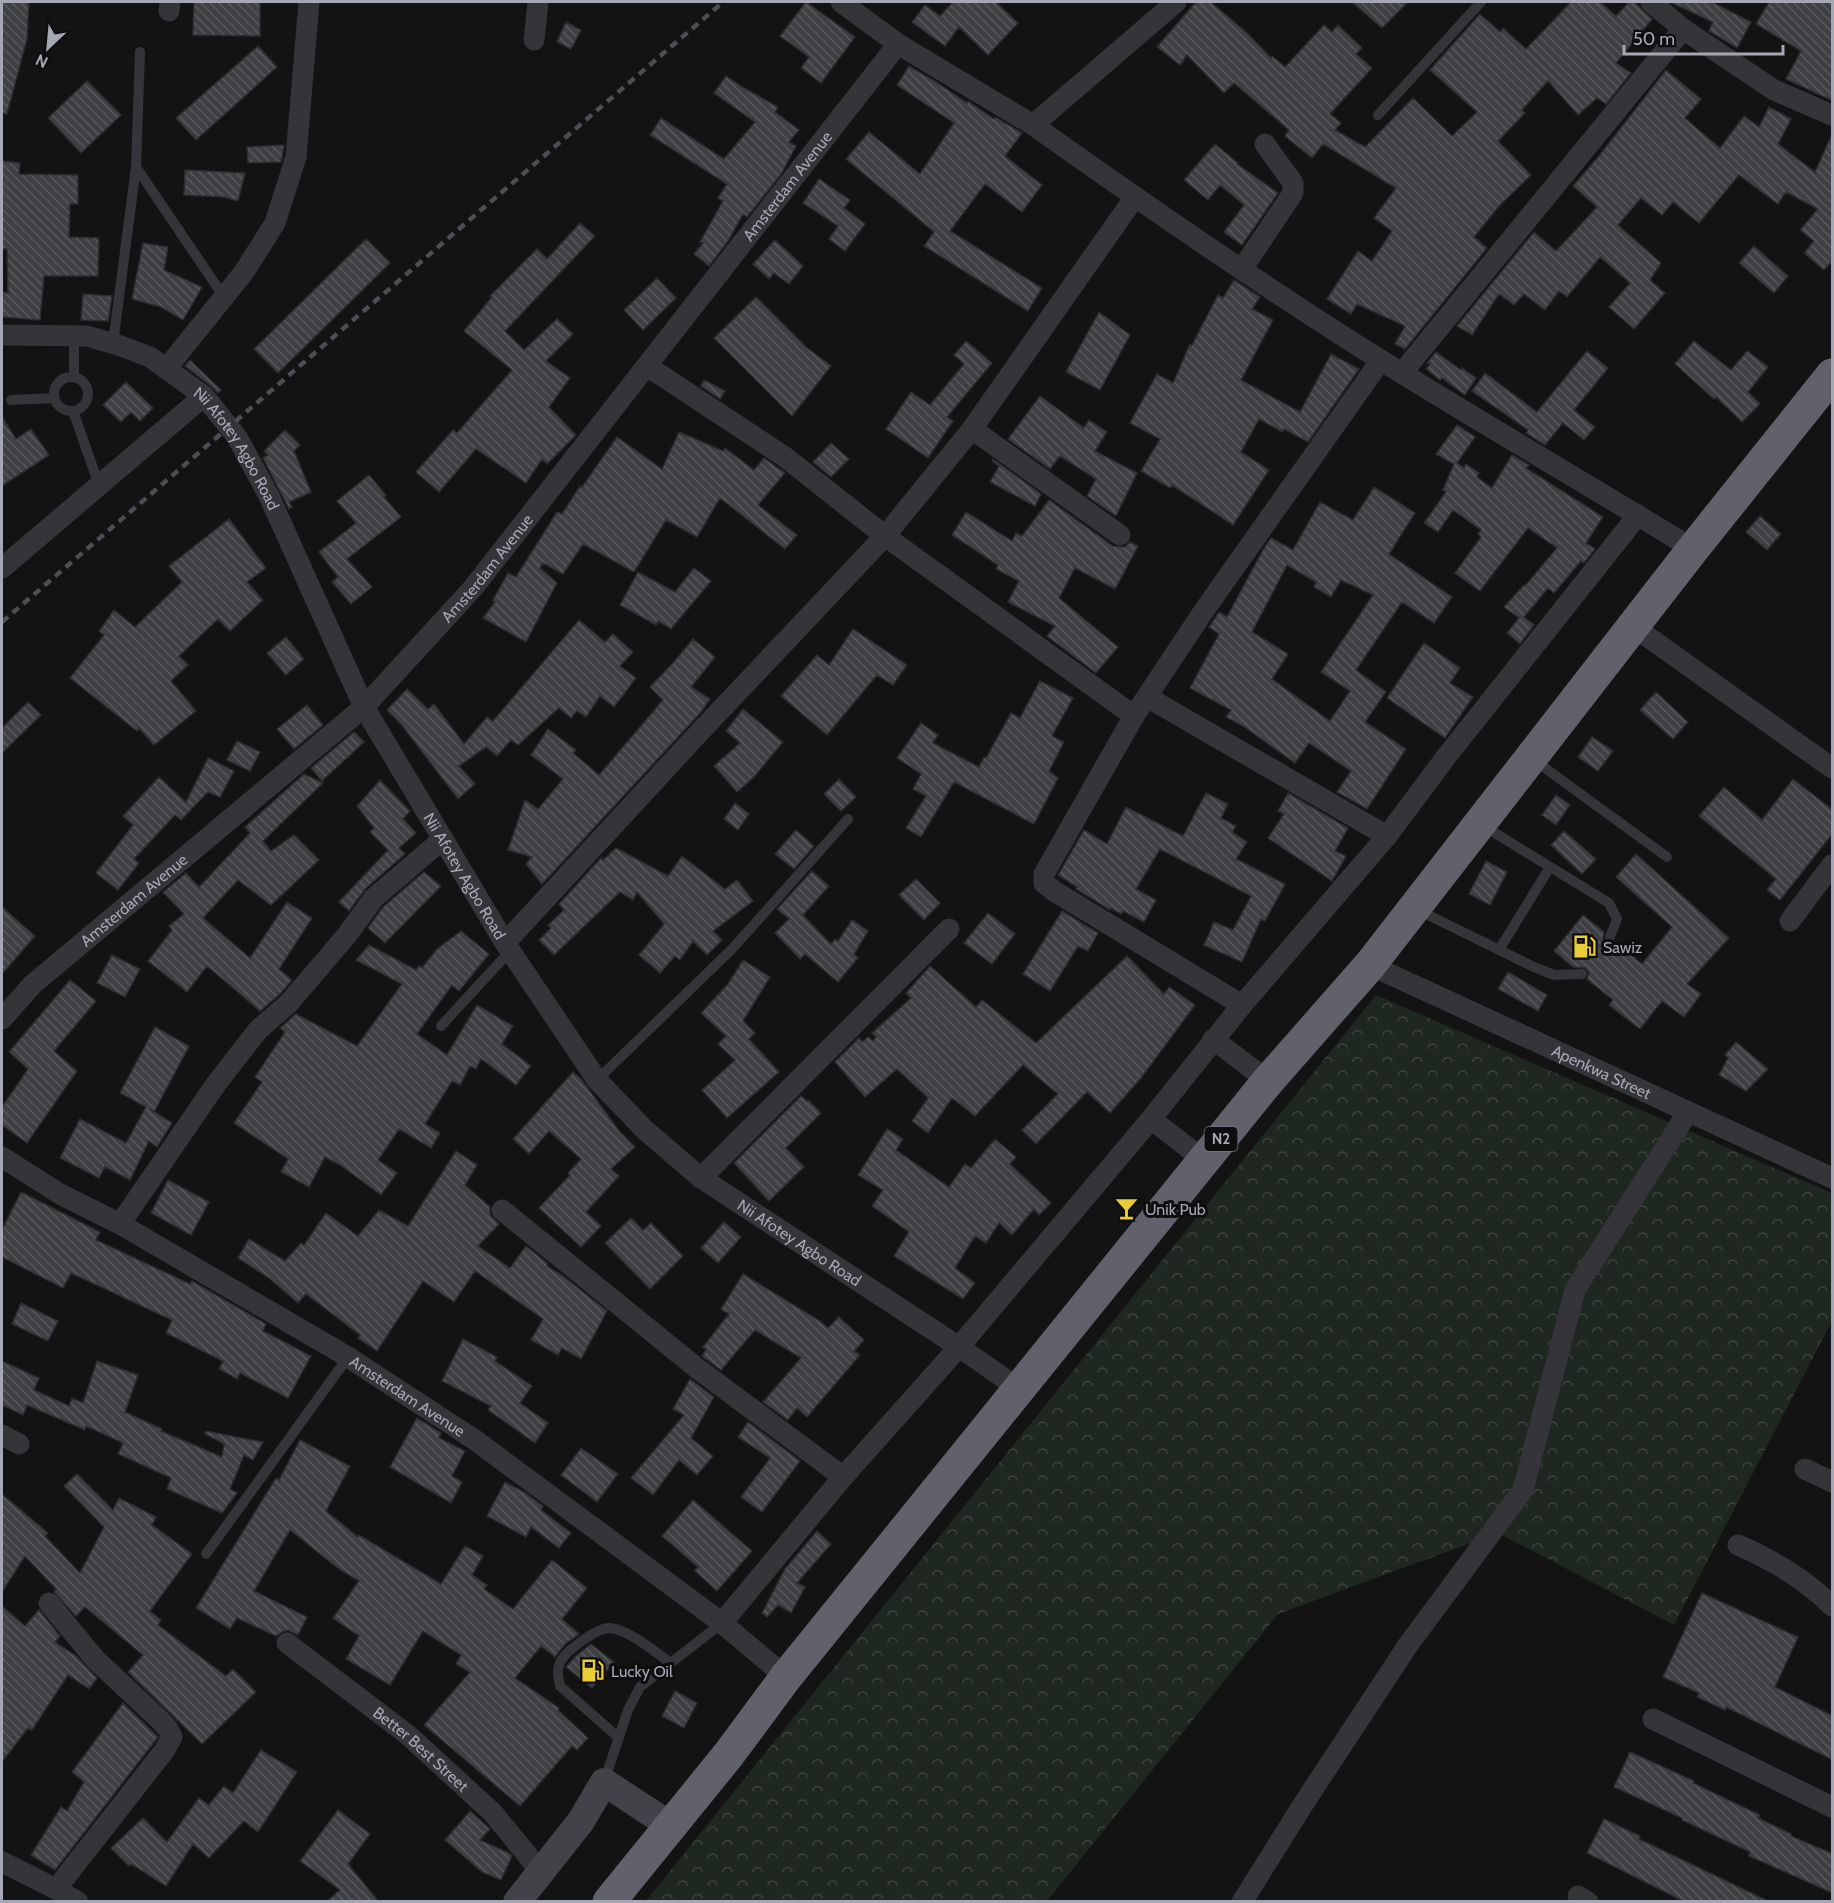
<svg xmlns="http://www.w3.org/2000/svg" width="1834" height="1903" font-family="Cabin,sans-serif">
<defs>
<pattern id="forest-crowns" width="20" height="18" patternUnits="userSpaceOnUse" patternTransform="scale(1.5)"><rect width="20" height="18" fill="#1f2721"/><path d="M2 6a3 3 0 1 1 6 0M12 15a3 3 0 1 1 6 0" fill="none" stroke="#3d443f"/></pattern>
<pattern id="building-back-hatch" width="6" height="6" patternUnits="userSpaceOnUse" patternTransform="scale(1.5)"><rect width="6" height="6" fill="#3f4044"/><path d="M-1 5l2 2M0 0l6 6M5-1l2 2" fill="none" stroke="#58595d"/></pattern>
</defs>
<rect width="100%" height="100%" fill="#131314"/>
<path fill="url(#forest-crowns)" d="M1376,995L1832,1193V1321L1674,1625L1498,1533L1278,1614L1047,1901L645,1902Z"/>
<path fill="url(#building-back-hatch)" stroke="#2d2d30" stroke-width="1.5" fill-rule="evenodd" d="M2,2H29L27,39L7,114L2,113Z
M194,2H260V36L193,35Z
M806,2L855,37L821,83L801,68L809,57L780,36Z
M953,2H996L1018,23L988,55L959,27L945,46L912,22L925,5L940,16Z
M1196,2H1211L1248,34L1271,58L1272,56L1285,67L1324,25L1332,32L1338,25L1362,48L1356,54L1372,68L1330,114L1341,123L1335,130L1365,147L1413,98L1452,136L1477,112L1430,70L1480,14L1500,32L1503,28L1526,49L1571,2H1600L1616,16L1629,2H1634L1652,19L1616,63L1631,73L1606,104L1597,98L1578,115L1548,81L1522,110L1525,113L1498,141L1531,175L1500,205L1474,237L1487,248L1405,349L1395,344L1405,326L1357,304L1351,314L1327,299L1358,251L1372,261L1392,231L1374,218L1396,188L1323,144L1312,158L1285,136L1289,130L1234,83L1224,93L1187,55L1180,65L1157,47Z
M1352,2H1408L1382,28Z
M1670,2H1712L1751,22L1737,48L1709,31L1713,22Z
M1769,2H1833V101L1786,79L1801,51L1756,24Z
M566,22L581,30L571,49L557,42Z
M258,46L277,67L196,140L176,118Z
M909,66L936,82L967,103L968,101L994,119L995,117L1022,133L1005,156L1042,185L1022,212L985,184L950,231L1042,288L1028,311L924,246L934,232L846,159L869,132L920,174L954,123L897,85Z
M1666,70L1701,99L1685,118L1720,148L1744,116L1759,127L1769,107L1791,119L1778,144L1815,172L1833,132V260L1824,270L1804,253L1814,241L1800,230L1818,209L1786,192L1778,204L1739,175L1699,223L1673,202L1662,215L1641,198L1618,225L1661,263L1650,280L1665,293L1634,329L1609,307L1630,283L1600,257L1567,297L1559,291L1545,310L1524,294L1514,305L1499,294L1472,335L1457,326L1534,232L1556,251L1597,207L1573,186L1599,156Z
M726,76L744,88L778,107L775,112L799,130L789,142L796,146L781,174L747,217L743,214L728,241L709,266L694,254L703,243L700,242L723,201L718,198L727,184L650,135L661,118L724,159L755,122L714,93Z
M87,81L121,115L81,153L48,118Z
M1215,144L1238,163L1237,164L1278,193L1242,245L1224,232L1244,205L1220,185L1208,200L1184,180Z
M284,145L281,162L248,163L247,147Z
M2,161L20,163L19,174L78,175V204H70L69,237L99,238L98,276H44L40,320L2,317V292L8,293L7,249H2Z
M185,170L245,173L238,201L224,197L184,195Z
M819,179L850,200L844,208L865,224L845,251L829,239L838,226L803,203Z
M580,223L595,236L505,331L524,350L557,319L573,334L546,361L570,378L549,407L576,435L547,464L542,459L526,483L476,449L439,492L416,472L453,430L457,433L512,370L464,331L492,297L490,296L537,249L547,259Z
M366,239L390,263L278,373L254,349Z
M775,240L803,266L789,284L774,273L769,279L753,264Z
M143,243L168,247L164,270L202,287L183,320L161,307L132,299Z
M1754,246L1788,276L1774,293L1739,263Z
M657,278L676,298L643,330L624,310Z
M1234,280L1260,297L1252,309L1273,320L1241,380L1300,412L1331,354L1359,369L1308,442L1284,429L1282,432L1259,419L1241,452L1269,470L1233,525L1172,485L1170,488L1141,471L1160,439L1130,423L1157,374L1173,383L1190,344L1192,345L1218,295L1223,298Z
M83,294L112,296L108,321L81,320Z
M756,297L806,347L831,366L792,416L714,338Z
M1099,312L1130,335L1100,390L1066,372Z
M966,341L992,363L947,417L953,421L928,458L886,429L911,392L930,405L964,364L954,355Z
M1694,341L1731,370L1747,351L1768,367L1748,392L1760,404L1742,422L1716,397L1714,399L1675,364Z
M1587,351L1608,368L1574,410L1595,427L1584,440L1563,423L1545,445L1526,433L1528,430L1472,391L1485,373L1537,412Z
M1436,352L1461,370L1462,368L1476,378L1465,395L1442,378L1440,380L1426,369L1430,364L1427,363Z
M190,360L221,390L218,393L211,386L185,366Z
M704,380L725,391L720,399L701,386Z
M126,382L153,408L140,421L131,412L121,422L103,405Z
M1040,396L1084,428L1089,420L1107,432L1095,451L1137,473L1116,516L1087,496L1096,479L1060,456L1050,469L1008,439Z
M2,417L16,439L31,429L49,455L2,486Z
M1457,425L1475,437L1457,463L1464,468L1466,464L1479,473L1477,477L1492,488L1512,455L1529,465L1526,468L1603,517L1586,543L1595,549L1584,563L1581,561L1554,593L1548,588L1524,617L1534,625L1520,644L1507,633L1519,618L1504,607L1524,585L1525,586L1557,548L1528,528L1480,591L1455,573L1481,537L1478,534L1481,530L1453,510L1438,532L1424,523L1446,492L1443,490L1454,464L1436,454Z
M285,430L300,445L294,451L311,492L289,502L292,507L289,509L263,458L268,455L264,451Z
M679,432L723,451L725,448L754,470L764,458L785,473L758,505L797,535L785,549L720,498L697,537L666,520L634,572L583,544L563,574L543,563L540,568L557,583L526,642L483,618L495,602L493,600L508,573L516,577L557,512L562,514L580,486L582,487L617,437L662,469Z
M831,443L849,459L831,477L813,462Z
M993,459L1041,494L1035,506L990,482L999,466L992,461Z
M369,475L386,495L384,497L401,517L347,559L372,587L351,604L332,582L338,577L319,552L356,523L337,501Z
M1374,487L1415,513L1389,554L1452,597L1434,623L1402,602L1356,670L1386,692L1365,722L1406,749L1367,809L1337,792L1351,771L1309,743L1295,763L1243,726L1226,717L1231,710L1190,688L1219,634L1209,627L1219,612L1227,617L1263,550L1271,538L1293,550L1320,502L1353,520ZM1287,565L1316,582L1314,587L1331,597L1341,580L1373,595L1321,672L1350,691L1330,721L1272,679L1288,654L1252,632Z
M1049,500L1113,546L1125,547L1130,542L1138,546L1115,589L1075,568L1059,598L1118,647L1096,673L1047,636L1055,626L1008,602L1019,581L996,569L998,565L952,535L966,512L1012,541L1016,533L1022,536Z
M1760,516L1781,534L1767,550L1746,532Z
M229,519L266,568L247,582L263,600L230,631L218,619L179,656L188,665L171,681L196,711L154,745L139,728L137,731L70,678L104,635L99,631L114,610L135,627L182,582L169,566Z
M694,568L711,581L671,629L658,621L656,625L620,605L638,572L675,592Z
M579,620L605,642L613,634L633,652L620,666L636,678L614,707L600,696L586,717L577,711L571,718L559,708L518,745L511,740L497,756L486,747L459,766L475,784L458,799L401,724L387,710L407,689L428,709L434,704L464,744L487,717L493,721Z
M853,629L907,665L893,685L877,675L827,735L781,696L817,655L829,665Z
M286,637L304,659L286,675L267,653Z
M693,639L715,657L691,687L710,699L701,712L542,884L526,864L532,857L508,850L525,800L538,809L563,779L531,755L548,729L576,750L573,753L599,775L663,700L650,687L672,664Z
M1424,643L1460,668L1450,683L1473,697L1445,738L1387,698Z
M1040,681L1073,698L1052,736L1064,742L1049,771L1058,778L1034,824L954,782L921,837L906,828L926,796L913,789L921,774L897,758L921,723L938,735L933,743L979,767L984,757L986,758L1011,713L1020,718Z
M1656,692L1688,722L1673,739L1640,710Z
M28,702L41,715L2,753V728Z
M307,705L323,725L294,749L277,729Z
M743,709L783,742L754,777L737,792L714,766L740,743L726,731Z
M354,732L364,742L322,781L311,768Z
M1592,737L1613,751L1598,771L1578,757Z
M237,741L260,752L250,771L227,760Z
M208,758L234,771L220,797L208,792L181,820L175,815L134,859L139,863L118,890L96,873L133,825L123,816L159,777L186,802Z
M304,774L323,783L263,841L271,851L294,835L319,860L271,905L238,880L203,918L250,958L287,902L312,918L279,969L292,980L280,994L260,1011L207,966L187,992L148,961L172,930L169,926L184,914L163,892L186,873L199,887L250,833L245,827Z
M839,779L856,797L841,811L824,794Z
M1793,779L1833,810V833L1780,900L1767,890L1776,879L1699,816L1724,787L1762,820Z
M380,780L410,811L403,819L416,833L399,848L405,854L366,888L349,911L339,902L388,850L370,832L374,828L357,806Z
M1206,793L1228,804L1221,818L1236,826L1232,832L1247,842L1236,859L1285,884L1265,921L1261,919L1242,962L1204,945L1214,922L1233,930L1251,896L1160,849L1136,889L1156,900L1144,922L1123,911L1121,914L1111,908L1110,910L1076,889L1077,887L1058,875L1084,830L1107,844L1126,807L1183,836Z
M1288,793L1348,828L1335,851L1346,856L1332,881L1268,838L1284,814L1278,811Z
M1556,795L1570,805L1556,825L1542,815Z
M735,803L749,814L738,830L724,819Z
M796,830L814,846L794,869L775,854Z
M1564,831L1596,859L1582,874L1551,845Z
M616,848L668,876L682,856L725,889L737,880L753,901L713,931L722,940L707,955L693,941L680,960L675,956L660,973L639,955L664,924L637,892L633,900L620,892L554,955L539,940L551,928L548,925L564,910L559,904L601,858L603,860Z
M1636,854L1729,938L1687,984L1701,994L1684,1017L1662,1001L1640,1029L1609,1005L1613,1000L1587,979L1589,973L1586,968L1573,967L1554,951L1583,915L1604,932L1603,938L1605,942L1611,944L1616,942L1642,964L1672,927L1616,877Z
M1486,861L1507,872L1490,905L1469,894Z
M812,871L829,886L803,915L831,944L835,939L838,941L852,920L868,931L854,954L858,958L838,982L805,954L800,959L775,933L789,919L777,909Z
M424,872L441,886L385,943L368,928L383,907Z
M916,879L940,903L924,920L899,895Z
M2,907L35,936L2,974Z
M1062,911L1098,933L1088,951L1078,946L1050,991L1023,974Z
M988,913L1015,934L992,964L964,943Z
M461,931L489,954L459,991L452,985L417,1034L447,1055L477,1005L513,1026L502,1044L531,1066L516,1085L481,1059L476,1069L470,1066L460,1085L452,1081L425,1124L440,1133L431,1148L399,1129L378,1160L397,1173L381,1195L340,1165L325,1157L309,1187L281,1172L288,1159L234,1123L262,1082L255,1077L285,1032L280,1028L296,1014L357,1046L402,984L356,960L369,945L416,970L419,966L422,968L437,949Z
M112,955L140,969L125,997L97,983Z
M1127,956L1164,994L1169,987L1195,1005L1141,1078L1110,1113L1087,1092L1036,1144L1022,1130L1058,1094L1023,1065L975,1116L952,1098L928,1133L912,1121L928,1098L897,1069L865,1097L835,1062L859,1038L862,1042L868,1037L873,1041L876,1037L872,1033L911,998L906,993L930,966L976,1007L982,1000L1036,1043Z
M743,960L770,977L743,1021L755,1033L749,1039L779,1072L727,1118L702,1090L735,1060L718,1044L726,1036L701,1013L728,984Z
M1508,972L1547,995L1538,1011L1498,989Z
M70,980L96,1001L54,1051L77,1071L27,1143L2,1125V1107L28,1069L9,1052Z
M155,1027L189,1046L154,1112L150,1109L172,1123L157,1147L149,1141L130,1180L105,1167L99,1178L60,1158L80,1119L126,1143L146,1107L120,1093Z
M1736,1042L1768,1069L1746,1091L1719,1075L1728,1058L1725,1055Z
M573,1072L581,1079L620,1132L635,1147L611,1169L619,1176L586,1212L601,1226L581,1247L539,1208L570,1175L568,1173L581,1159L549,1131L529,1154L513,1139Z
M801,1096L807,1101L808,1100L821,1113L786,1148L804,1167L769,1201L734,1163Z
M887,1129L903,1139L896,1150L949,1187L965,1164L971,1168L995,1139L1016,1157L1010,1164L1051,1203L1039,1215L1034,1209L1012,1235L999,1223L986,1243L975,1236L955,1268L975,1283L963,1299L894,1256L909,1232L872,1206L883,1190L858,1175Z
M456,1151L477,1165L465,1185L490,1207V1215L499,1224L478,1246L510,1268L526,1246L548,1264L547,1266L563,1276L607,1311L581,1359L562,1348L558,1355L531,1340L543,1319L475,1271L454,1302L423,1281L377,1351L358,1338L360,1335L306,1294L298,1303L269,1278L238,1258L249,1239L285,1261L301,1243L304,1245L326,1213L358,1236L379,1210L408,1226Z
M168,1180L209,1202L191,1235L151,1213Z
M21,1192L100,1232L96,1240L190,1284L192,1281L266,1324L263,1331L311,1356L288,1398L240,1373L237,1379L219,1369L223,1361L166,1333L172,1320L71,1273L63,1288L2,1257V1230Z
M631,1218L643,1230L651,1223L683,1256L650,1289L605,1243Z
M724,1222L741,1237L718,1263L701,1248Z
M743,1274L820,1321L828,1328L839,1317L864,1340L854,1351L860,1355L807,1417L797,1408L788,1420L763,1402L801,1358L755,1330L721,1370L702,1356L706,1350L703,1347L729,1314L721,1309Z
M21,1303L58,1321L48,1341L12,1324Z
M463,1339L497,1357L495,1361L532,1386L520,1403L548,1423L535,1443L488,1410L491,1406L442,1381Z
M2,1361L39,1378L34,1390L69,1406L72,1398L83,1403L97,1361L138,1375L125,1412L162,1429L161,1431L222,1457L224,1444L205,1434L206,1431L263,1442L253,1460L244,1455L230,1489L237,1493L222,1513L167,1489L171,1478L118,1454L123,1443L86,1426L85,1430L27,1405L23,1415L2,1405Z
M690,1379L714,1397L691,1438L713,1456L697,1475L679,1460L653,1495L631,1478L684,1415L673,1409Z
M417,1418L441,1433L439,1438L465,1451L452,1476L462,1482L451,1503L390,1467Z
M748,1422L800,1461L762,1512L741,1497L770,1458L738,1437Z
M300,1440L350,1466L326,1511L358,1537L359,1535L441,1584L465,1546L483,1556L472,1575L487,1585L484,1589L513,1609L552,1560L587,1588L562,1619L579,1634L565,1644L555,1657L541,1646L515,1678L559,1708L558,1710L588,1738L577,1750L572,1746L520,1806L424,1725L470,1672L456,1664L461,1655L423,1631L390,1685L346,1659L359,1636L333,1618L359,1581L339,1569L290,1530L254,1591L307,1617L298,1635L288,1630L282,1632L276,1636L237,1618L230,1629L196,1608L276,1478L279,1480Z
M581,1448L618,1474L597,1502L561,1475Z
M77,1474L113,1510L119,1498L156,1517L152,1525L192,1554L150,1611L161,1620L158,1625L226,1676L233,1669L256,1692L202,1744L128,1672L143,1655L85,1607L76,1616L54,1592L56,1589L25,1556L2,1592V1494L48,1533L45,1536L80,1573L104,1527L64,1486Z
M505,1482L524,1492L543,1506L541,1510L571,1533L559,1548L531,1527L526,1537L487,1516Z
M693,1500L752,1551L717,1591L695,1571L698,1567L662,1536Z
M817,1531L831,1544L797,1583L805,1587L791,1613L778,1605L767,1617L762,1613L785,1569Z
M1702,1593L1798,1637L1775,1687L1833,1716V1760L1726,1707L1725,1710L1697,1697L1699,1693L1663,1677Z
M2,1606L25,1626L39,1610L60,1636L55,1642L76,1656L97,1678L89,1689L68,1675L32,1730L28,1728L2,1762Z
M591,1644L614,1662L592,1688L566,1667L576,1656Z
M675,1691L697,1703L684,1728L662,1716Z
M123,1703L158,1737L55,1870L31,1855L61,1807L67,1811L84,1782L72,1772Z
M261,1750L297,1772L258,1832L244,1821L209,1858L193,1844L166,1886L131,1864L129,1866L111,1848L143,1818L167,1842L199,1798L209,1805L224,1786L233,1793Z
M1630,1752L1694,1781L1693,1783L1760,1815L1758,1818L1791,1834V1836L1833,1854V1893L1749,1856L1750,1852L1682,1820V1818L1614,1787Z
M338,1810L370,1834L348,1864L379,1902H326L340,1890L300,1861Z
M470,1811L490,1829L480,1840L509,1853L512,1856L501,1880L482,1872L445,1840Z
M1604,1819L1640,1836L1639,1839L1770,1902H1685L1587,1853Z"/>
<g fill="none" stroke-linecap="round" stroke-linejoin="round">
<path stroke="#343439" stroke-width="10" d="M140,52L136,167L224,297
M1378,115L1481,2
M74,336V377
M113,343L136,167
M54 394a17 17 0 1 1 34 0a17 17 0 1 1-34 0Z
M11,400L54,398
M73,411L99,485
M1534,760L1667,857
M1482,825L1609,903L1617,919L1610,937
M1418,910L1534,967L1554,975L1582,974
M1499,950L1550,867
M441,1026L511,950
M597,1080L733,948L848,819
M206,1554L348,1357
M619,1738L560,1686C558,1677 556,1668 562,1659C569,1649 597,1628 609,1628C628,1629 655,1652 671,1663
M604,1782L628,1710L640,1687L722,1623"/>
<g stroke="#343439" stroke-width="21">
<path d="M841,2L898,44L1033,125L1176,2"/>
<path d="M1651,2L1683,29L1774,90L1832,115"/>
<path d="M169,11L170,2"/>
<path d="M534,40L538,2"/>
<path d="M1033,125C1147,206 1261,285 1379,359C1483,424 1589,485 1693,549"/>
<path d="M1242,269L1293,193V183L1265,144"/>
<path id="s1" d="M2,335L87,336L118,345L150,357L204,396L237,437L269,496L364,707L505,943L597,1080L645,1130L701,1178L959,1347L1018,1388"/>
<path d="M1381,360L1203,612L1134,716L1044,874V883L1054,891L1242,1005L1387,836L1446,757L1638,515"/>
<path d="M647,366L785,457L885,536L1134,716"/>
<path d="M166,369L244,272L275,223L296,157L309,2"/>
<path d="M1402,373L1683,29"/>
<path d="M972,429L1120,535"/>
<path d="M2,568L204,396"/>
<path d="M1634,627L1832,768"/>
<path d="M1147,697L1387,836"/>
<path d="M1790,921L1832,865"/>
<path d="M505,943L696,736L885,536L972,429L1135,197"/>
<path id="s2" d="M1370,965L1832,1178"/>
<path id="s3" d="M2,1019L32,985L364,707L473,588L898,44"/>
<path d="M1213,1039L1268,1081"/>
<path d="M1151,1119L1204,1160"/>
<path id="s4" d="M2,1157L60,1194L120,1224L348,1357L475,1440L722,1623L786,1677"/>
<path d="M701,1178L949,929"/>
<path d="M502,1210L698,1369L843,1477"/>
<path d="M120,1224L216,1084L258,1030L289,1003L347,935L374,898L443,839"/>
<path d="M2,1435L19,1444"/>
<path d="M1805,1469L1832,1482"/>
<path d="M1738,1545C1773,1560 1805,1579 1832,1606"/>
<path d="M49,1603L95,1659L161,1721L168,1729L172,1737L164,1751L56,1889"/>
<path d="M722,1623L843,1477L959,1347L1151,1119L1242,1005"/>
<path id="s5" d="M287,1643L408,1735L493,1813L541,1872"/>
<path d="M1653,1719L1832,1807"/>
<path d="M2,1862L56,1889L78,1902"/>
<path d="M1578,1896L1588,1902"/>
<path d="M1242,1902L1304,1803L1408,1645L1523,1490L1575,1290L1688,1112"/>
</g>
<path stroke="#424249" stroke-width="28" d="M517,1902L581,1821L604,1782L671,1826"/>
<path stroke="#60616a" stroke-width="33" d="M609,1902L729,1754L786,1677L1268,1081L1370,965L1693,549L1832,375"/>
<path stroke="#4d4d54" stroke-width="4.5" stroke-dasharray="8 6" stroke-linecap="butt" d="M2,622L723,2"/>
</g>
<defs>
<symbol id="fuel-bare" viewBox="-9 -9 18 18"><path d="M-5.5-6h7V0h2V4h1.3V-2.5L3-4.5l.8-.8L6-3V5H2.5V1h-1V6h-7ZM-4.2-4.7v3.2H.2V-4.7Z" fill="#e9cc36" stroke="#0e0e0f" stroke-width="2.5" paint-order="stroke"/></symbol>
<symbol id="bar-bare" viewBox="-9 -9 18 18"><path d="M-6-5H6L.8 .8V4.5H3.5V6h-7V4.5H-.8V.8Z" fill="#e9cc36" stroke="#0e0e0f" stroke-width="2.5" paint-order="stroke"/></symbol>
</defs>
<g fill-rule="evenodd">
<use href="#fuel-bare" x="1568" y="930" width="33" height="33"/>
<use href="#bar-bare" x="1110" y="1192" width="33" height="33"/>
<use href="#fuel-bare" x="576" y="1654" width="33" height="33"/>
</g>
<g text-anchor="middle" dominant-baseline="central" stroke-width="6" stroke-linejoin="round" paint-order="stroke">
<rect fill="#0e0e0f" stroke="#787982" stroke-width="1.5" x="1204.5" y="1127" width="33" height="24" rx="4.5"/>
<g font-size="15" font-weight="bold" fill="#a5a7b4">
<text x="1221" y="1139">N2</text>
</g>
<g font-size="16" fill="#a5a7b4" stroke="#0e0e0f">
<text stroke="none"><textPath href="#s3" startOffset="1150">Amsterdam Avenue</textPath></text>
<text stroke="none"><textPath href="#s1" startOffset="280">Nii Afotey Agbo Road</textPath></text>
<text stroke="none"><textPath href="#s3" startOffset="664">Amsterdam Avenue</textPath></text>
<text stroke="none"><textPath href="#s1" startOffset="766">Nii Afotey Agbo Road</textPath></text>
<text stroke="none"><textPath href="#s3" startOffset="178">Amsterdam Avenue</textPath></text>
<text stroke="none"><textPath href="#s2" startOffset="255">Apenkwa Street</textPath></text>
<text stroke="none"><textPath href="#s1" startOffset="1270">Nii Afotey Agbo Road</textPath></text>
<text stroke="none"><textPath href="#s4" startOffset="471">Amsterdam Avenue</textPath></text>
<text stroke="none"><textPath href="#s5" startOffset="171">Better Best Street</textPath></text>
</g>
<g font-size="16" fill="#a5a7b4" stroke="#0e0e0f" text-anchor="start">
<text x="1603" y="947">Sawiz</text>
<text x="1145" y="1209">Unik Pub</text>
<text x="611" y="1671">Lucky Oil</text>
</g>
</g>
<rect width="1834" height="1903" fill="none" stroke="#a5a7b4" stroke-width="6"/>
<g transform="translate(48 48) rotate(206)" stroke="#0e0e0f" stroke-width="4.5" paint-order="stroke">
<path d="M0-4.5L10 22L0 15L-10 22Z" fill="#a5a7b4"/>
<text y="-9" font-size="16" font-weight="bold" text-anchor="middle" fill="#a5a7b4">N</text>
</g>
<path d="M1624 45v9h159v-9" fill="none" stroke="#a5a7b4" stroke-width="3"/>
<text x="1633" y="45" font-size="18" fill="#a5a7b4" stroke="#0e0e0f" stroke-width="4.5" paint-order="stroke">50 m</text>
</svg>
